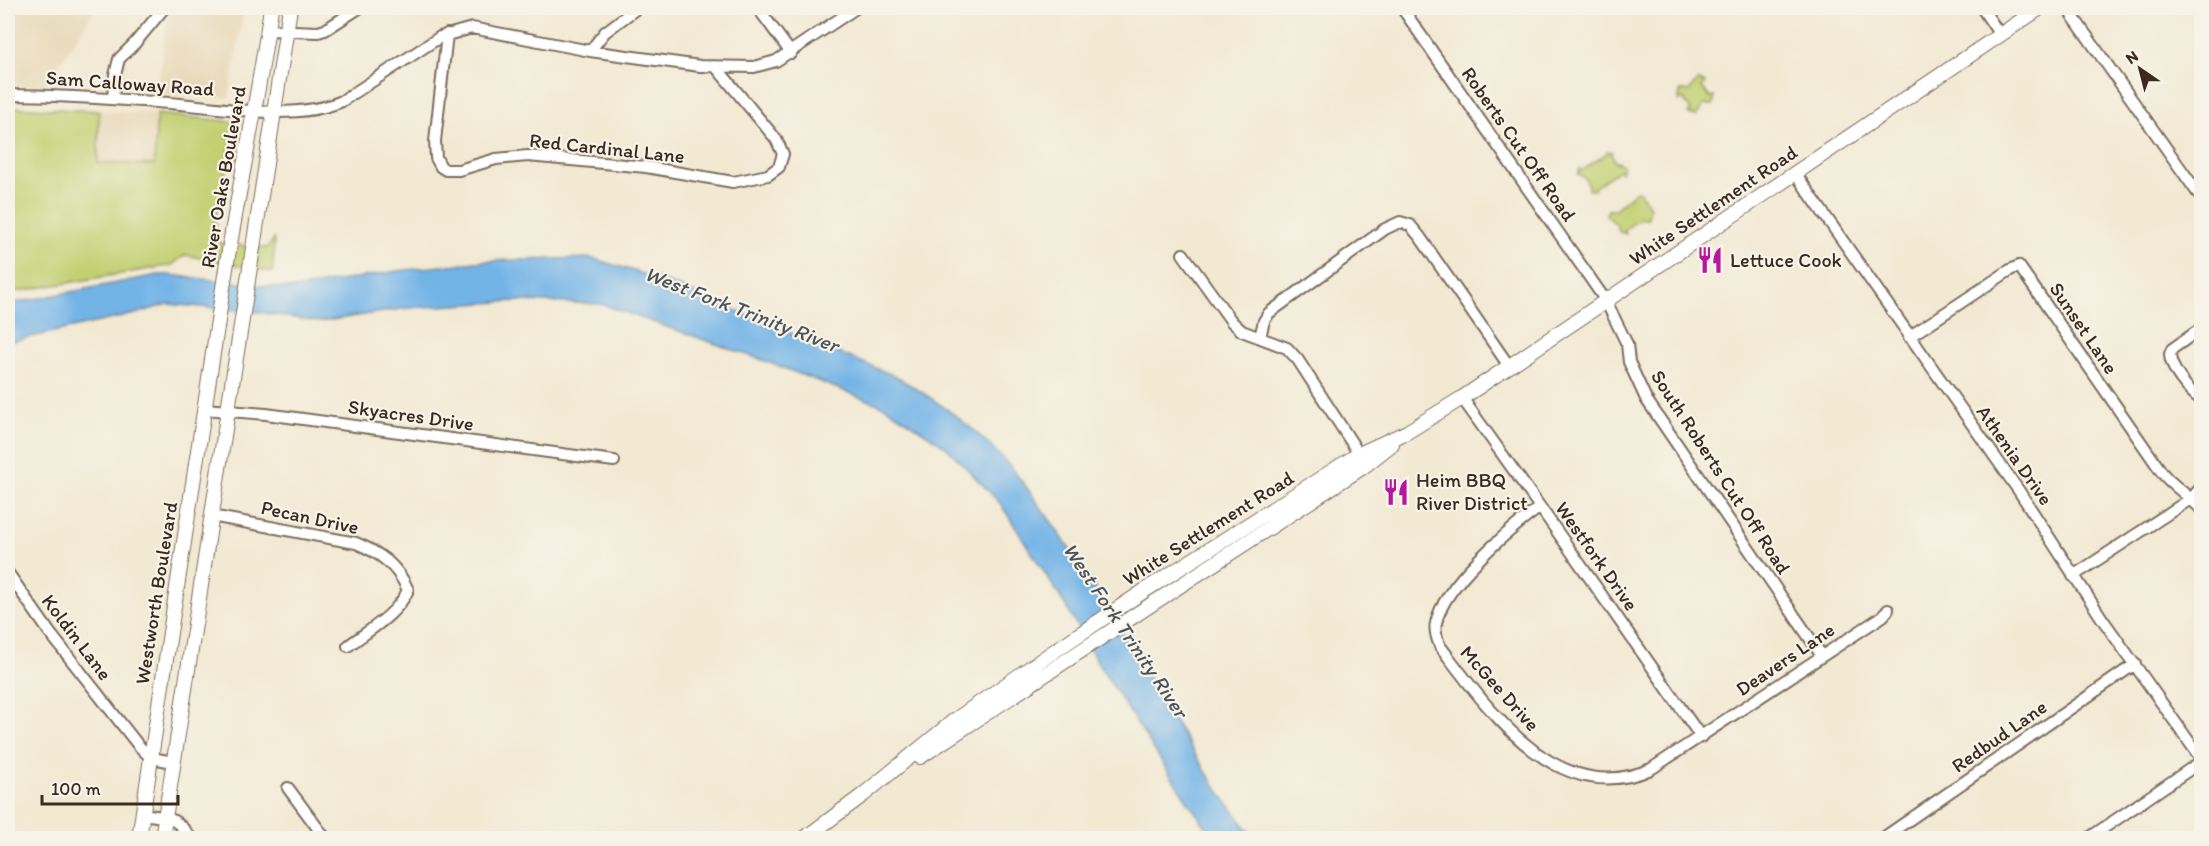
<svg xmlns="http://www.w3.org/2000/svg" width="2209" height="846" font-family="Itim,sans-serif">
<rect width="100%" height="100%" fill="#f7f3e8"/>
<filter id="ink" filterUnits="userSpaceOnUse"><feTurbulence type="fractalNoise" baseFrequency=".0167" numOctaves="2"/><feDisplacementMap in="SourceGraphic" scale="12" xChannelSelector="R" yChannelSelector="G"/><feConvolveMatrix kernelMatrix="1 2 1 2 8 2 1 2 1" color-interpolation-filters="sRGB"/></filter>
<filter id="wash" filterUnits="userSpaceOnUse"><feTurbulence type="fractalNoise" baseFrequency=".008" numOctaves="4" result="noise"/><feDisplacementMap in="SourceGraphic" scale="24" xChannelSelector="R" yChannelSelector="G"/><feGaussianBlur stdDeviation="1.35" result="paint"/><feColorMatrix in="noise" values="0 0 0 0 0 0 0 0 0 0 0 0 0 0 0 0 0 1.4 0 .05"/><feComposite in="paint" operator="in"/></filter>
<g filter="url(#wash)">
<rect width="100%" height="100%" fill="#f2e9d3"/>
<path fill="#e8d9ba" d="M8,8H96L44,87L8,86Z
M169,8H244L229,98L157,94Z
M99,111L157,114L154,165L97,163Z"/>
<path fill="#c3d072" stroke="#7f7d48" stroke-width="1.5" d="M1697,81L1704,82L1705,84L1702,87L1710,98L1714,97L1713,105H1704L1696,116L1689,114L1688,113L1691,110L1683,99L1680,101L1679,99L1680,92L1683,90L1689,91Z
M8,107L99,111L98,163L154,165L157,114L236,122L215,220L219,243L267,248L274,239L273,272L185,255L172,265L8,293Z
M1607,151L1613,152L1611,154L1614,158L1613,159L1616,163L1618,162L1623,166L1621,172L1619,170L1595,187L1594,190L1589,189L1585,178L1578,174L1580,169L1581,171L1607,153Z
M1636,191L1640,192L1650,207L1648,218H1640L1624,230L1626,234L1619,232L1617,225L1606,215L1608,210L1615,209Z"/>
<path fill="#73b4e7" stroke="#576f82" stroke-width="1.5" d="M591,258L657,278L895,376C938,401 980,430 1012,469C1023,481 1032,496 1042,509C1088,572 1126,640 1166,707C1193,752 1221,798 1255,838H1214L1186,799L1096,660L1064,603L1000,503L945,446L886,407L765,361L601,304L516,301L408,308L319,322L257,312L168,304L135,314L8,342V304L158,275H169L292,289L397,271L485,261Z"/>
</g>
<g filter="url(#ink)">
<g fill="none" stroke-linecap="round" stroke-linejoin="round">
<defs>
<path id="minor" d="M758,8L791,53
M1402,8L1606,301L1627,344L1629,362L1646,399L1822,656
M1982,8L2000,35
M2067,8L2202,199
M268,30L318,32L325,30L359,8
M447,34L435,141L436,158L441,167L446,170H459L496,159L528,156L646,167L733,182L768,175L779,167L783,154L776,139L716,67
M590,51L605,32L637,8
M8,95C61,95 115,99 169,103C220,107 295,122 342,101L440,37L472,28L590,51L700,66L754,67L776,61L856,8
M113,99L115,75L119,59L135,43L164,8
M1795,173L2019,491L2103,620L2202,760
M1183,254L1232,322L1242,331L1287,348L1298,360L1359,454
M2202,328L2172,349L2170,354C2170,369 2189,392 2202,400
M1260,337L1264,321L1269,313L1385,229L1400,222L1410,225L1420,237L1509,366
M1909,337L2010,270L2019,266L2163,474C2175,488 2190,496 2202,510
M1462,398L1540,507L1701,737
M204,409L266,414L614,461
M1540,507C1509,530 1444,584 1436,623C1434,631 1437,639 1440,646C1489,710 1557,810 1651,769L1883,616L1888,610
M211,516L356,543C380,553 397,565 408,590C397,615 369,630 348,646
M8,573L50,633L138,745L151,758L174,762
M2073,576L2192,498L2202,486
M288,788L325,838
M142,814C169,818 175,816 191,838
M1883,838L2135,664
M2089,838L2202,761"/>
<path id="major" d="M920,757L1155,602L1363,467L1392,444
M139,838C168,646 196,454 227,262C241,177 259,93 271,8
M162,838L290,8
M805,838L863,795L955,720L1050,654L1147,589L1359,454L1407,432L1462,398L2040,8"/>
</defs>
<use href="#minor" stroke="#7b6d5d" stroke-width="14"/>
<use href="#major" stroke="#7b6d5d" stroke-width="16"/>
<use href="#minor" stroke="#fff" stroke-width="10"/>
<use href="#major" stroke="#fff" stroke-width="14"/>
</g>
</g>
<defs>
<symbol id="restaurant-bare" viewBox="-9 -9 18 18"><path d="M-5-6h1v4h1v-4h1v4h1v-4h1v5L-1.5 .5V6h-2V.5L-5-1ZM5-6V6H3V1.5H1.5Q1.5-4 5-6Z" fill="#b5179e" stroke="#f7f3e8" stroke-width="2.5" paint-order="stroke"/></symbol>
</defs>
<g fill-rule="evenodd">
<use href="#restaurant-bare" x="1691" y="241" width="38" height="38"/>
<use href="#restaurant-bare" x="1377" y="473" width="38" height="38"/>
</g>
<g text-anchor="middle" dominant-baseline="central" stroke-width="4.5" stroke-linejoin="round" paint-order="stroke">
<g font-size="20" fill="#3b2a1e" stroke="#f7f3e8">
<text transform="translate(130 83) rotate(4)">Sam Calloway Road</text>
<text transform="translate(1519 144) rotate(55)">Roberts Cut Off Road</text>
<text transform="translate(607 148) rotate(6)">Red Cardinal Lane</text>
<text transform="translate(223 177) rotate(-80)">River Oaks Boulevard</text>
<text transform="translate(1713 205) rotate(-34)">White Settlement Road</text>
<text transform="translate(2084 328) rotate(56)">Sunset Lane</text>
<text transform="translate(411 415) rotate(8)">Skyacres Drive</text>
<text transform="translate(2015 455) rotate(55)">Athenia Drive</text>
<text transform="translate(1721 472) rotate(57)">South Roberts Cut Off Road</text>
<text transform="translate(310 517) rotate(12)">Pecan Drive</text>
<text transform="translate(1208 528) rotate(-32)">White Settlement Road</text>
<text transform="translate(1597 556) rotate(55)">Westfork Drive</text>
<text transform="translate(156 593) rotate(-81)">Westworth Boulevard</text>
<text transform="translate(77 637) rotate(53)">Koldin Lane</text>
<text transform="translate(1785 659) rotate(-34)">Deavers Lane</text>
<text transform="translate(1500 688) rotate(48)">McGee Drive</text>
<text transform="translate(1999 736) rotate(-35)">Redbud Lane</text>
</g>
<g font-size="20" fill="#3b2a1e" stroke="#f7f3e8" text-anchor="start">
<text x="1730" y="260">Lettuce Cook</text>
<text x="1416" y="480">Heim BBQ<tspan x="1416" dy="23">River District</tspan></text>
</g>
<g font-size="21" font-style="italic" fill="#4c535a" stroke="#f7f3e8">
<text transform="translate(742 309) rotate(21)">West Fork Trinity River</text>
<text transform="translate(1126 630) rotate(56)">West Fork Trinity River</text>
</g>
</g>
<rect width="2209" height="846" fill="none" stroke="#f7f3e8" stroke-width="30"/>
<g transform="translate(2140 69) rotate(325)" stroke="#f7f3e8" stroke-width="4.5" paint-order="stroke">
<path d="M0-4.5L10 22L0 15L-10 22Z" fill="#3b2a1e"/>
<text y="-9" font-size="16" font-weight="bold" text-anchor="middle" fill="#3b2a1e">N</text>
</g>
<path d="M42 795v9h136v-9" fill="none" stroke="#3b2a1e" stroke-width="3"/>
<text x="51" y="795" font-size="18" fill="#3b2a1e" stroke="#f7f3e8" stroke-width="4.5" paint-order="stroke">100 m</text>
</svg>
